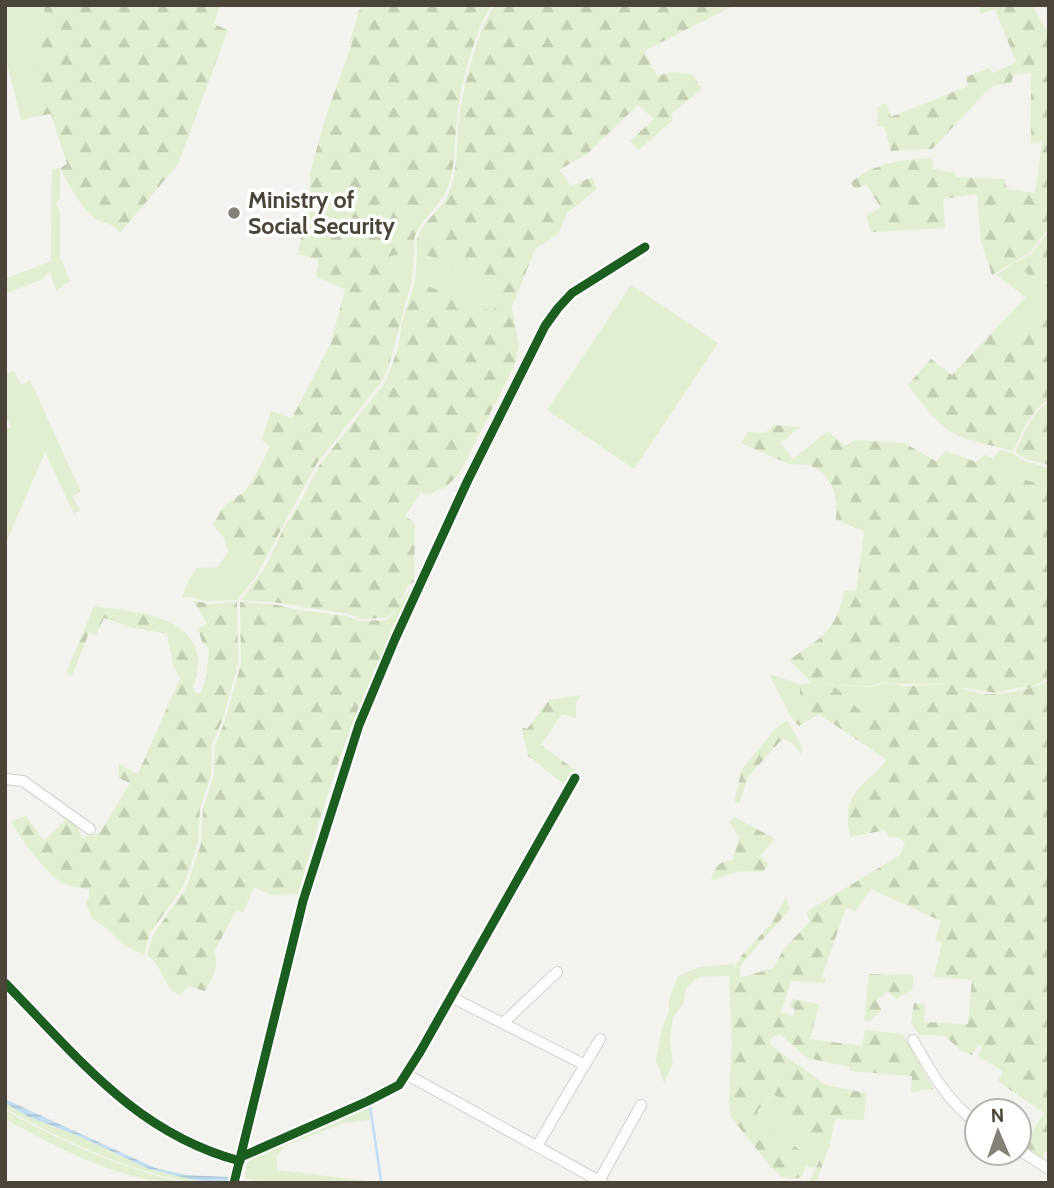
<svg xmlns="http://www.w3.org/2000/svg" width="1054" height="1188" font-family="Cabin,sans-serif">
<defs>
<pattern id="forest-firs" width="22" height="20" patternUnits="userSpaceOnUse" patternTransform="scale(1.75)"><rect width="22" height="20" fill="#e1eecf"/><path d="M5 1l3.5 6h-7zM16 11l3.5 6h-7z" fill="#c3cdb2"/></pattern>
<pattern id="water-rules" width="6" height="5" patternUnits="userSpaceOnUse" patternTransform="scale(1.75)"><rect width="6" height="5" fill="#c0ddf1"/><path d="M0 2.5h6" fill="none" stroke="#a6bfcf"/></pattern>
</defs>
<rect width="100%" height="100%" fill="#f4f2ee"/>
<path fill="#e1eecf" d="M5,5H45L42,32L36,29L33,70L37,116L21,120L5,55Z
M60,168V199L56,203L60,212V257L70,281L56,291L50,271L43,279L5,294V279L51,261L52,169Z
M414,251L412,280L379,282L387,257Z
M417,251L470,273L502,284L493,313L415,281Z
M1012,264L1049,288V318L1037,321L1018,338L1000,324L1026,297L996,275Z
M631,285L718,343L634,469L547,410Z
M5,370L7,374L14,371L21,385L30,380L81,492L72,496L80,510L74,514L45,452L5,545V430L11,427L5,414Z
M1000,450L1012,453L1024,461L1049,468V488L976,462L985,455L993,458Z
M228,552L256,576L238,600L207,601L191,597L182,598L189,579L197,568L218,567Z
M769,674L800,684V707L792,719Z
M886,683L904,686L871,721L833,685L870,687Z
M735,964L729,976L699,977L686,988L684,1002L673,1017L670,1040L673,1063L664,1083L656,1060L662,1027L669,1012V999L678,976L700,967Z
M774,1094L785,1101L779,1108L826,1145L814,1169L806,1165L809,1156L757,1121L758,1110Z
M5,1103L29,1117L79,1136L149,1169L194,1180L222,1183C212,1183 200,1184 190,1182C129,1171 59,1139 5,1108Z
M365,1105L369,1107L370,1120L344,1123L285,1146L277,1155V1170L383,1183H273L245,1179L247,1164L251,1158Z
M5,1110C62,1142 122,1169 186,1183C121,1183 61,1149 5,1119Z"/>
<path fill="url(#forest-firs)" d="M45,5H220L214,24L228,30L178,164L120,233C111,220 102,225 92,216C78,203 69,185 60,168L67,164L51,114L37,116L33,70L36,28L42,31Z
M361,5H491C488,14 482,20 479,29C469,57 460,88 457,118C454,141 456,164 448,187C440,209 409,226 414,251L387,257L380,281L412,280L388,368L382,381L317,463L256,576L228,552L223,536L213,525L224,506L244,492L253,480L270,447L262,440L271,411L292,418L331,343L345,289L316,277L319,260L298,254L309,200L310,173L326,116L352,44L350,42Z
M494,5H735L644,51L657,76L672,72L692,74L702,89L671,114L673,120L639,150L630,141L654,119L638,105L587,154L559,170L571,186L592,177L597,189L567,213L558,234L535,249L512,307L519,347L514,366L459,474L446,487L427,495L421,492L405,516L415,523L414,582L408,585L397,608L386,618L360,619L349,614L280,603L241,600L265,568L284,528L302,499L320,464L385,383L398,349L402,322L415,281L493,312L502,284L470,273L417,251C412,227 442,212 449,192C459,167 456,143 459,117C463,88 472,57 482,29C485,20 491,14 494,5Z
M978,5H1032L1049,34V228L1029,253L992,275L981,242L977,194L943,199L945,228L871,232L866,215L881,208L866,184L856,189L850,183C876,162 901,160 932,158L933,169L954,172L957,177L1004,179L1007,189L1035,193L1042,142L1031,143V73L1014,74L1011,83L993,86L985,93L932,149L891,151L884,126L877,127L878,107L886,103L891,117L968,86L966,77L989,68L993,73L1016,62L995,9L981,14Z
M1049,231V288L1012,264L1031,254Z
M1049,318V400C1028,412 1024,432 1013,451C994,445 971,443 953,433C939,426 917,398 908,385L931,359L952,375L1000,324L1018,338L1037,321Z
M1049,402V465L1026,459L1015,452C1025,433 1030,414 1049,402Z
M774,425L800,427L780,443L793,459L828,431L845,446L855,440L904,443L936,461L946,451L1049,488V679L1029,688L1022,687L995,693L940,684H895L886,682L870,686L821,684L833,685L871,721L904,686C921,686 937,684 954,686C961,687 967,691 975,692C998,698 1028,690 1049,681V1152H1045L1042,1160L1019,1145V1128L1030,1134L1044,1113L998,1081L1003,1071L978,1056L982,1047L978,1045L972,1055L960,1050L945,1036L919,1035L911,1023L914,1003L925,1004L924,1022L968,1024L972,980L934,977L942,943L935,941L941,921L871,889L855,912L846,907L822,977L826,979L825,983L791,981L781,1012L793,1016L795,1009L790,1007L792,999L819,1004L810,1039L862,1046L865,1030L903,1034L933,1089L911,1092L912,1076L850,1071V1067L807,1058L781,1035L774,1036L770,1040V1045L826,1085L866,1093L864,1120L835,1119L830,1144L816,1183H809L826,1145L779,1108L784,1100L773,1094L758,1110L757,1121L809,1156L802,1177L792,1179L782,1177L770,1166L731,1117L729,1101L732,1044L729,976L742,955L770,925L786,897L790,909L745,960L740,968V978L773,968L784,949L810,921L806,912L900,855L905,843L900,838L889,837L885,830L850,837C841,791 861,791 887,760L819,714L799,726L792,719L800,707V684L812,683L789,660C820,639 838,629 844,591H856L864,531L836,520C838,500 835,478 814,467C805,463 795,466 787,463C771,457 756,449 741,443L748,432L765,433Z
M413,587C400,616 386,645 373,675C341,745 319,820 298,894L271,895L254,887L243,913L236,910L214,952C220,965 212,979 205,991L188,986L181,995C163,990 165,968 147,955L153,935L186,888L201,844L203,809L214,775L215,745L225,721L241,664L240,602L278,605L299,610L347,616L359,621L387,620C397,611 403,594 413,587Z
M193,600L208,604L237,602L238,663L223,719L212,744L211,775L200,808L198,843L183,887L150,933L144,955L122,944L106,928L91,917L86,902L89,898V889C82,888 73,887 67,885C48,878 20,838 11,821L26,816L44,841L66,819L74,820L82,837L100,833L130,783L119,778V764L138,774L180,678L173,664L167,634L130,627L104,618L96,635L89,633L72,676L66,673L94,606C125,611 189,613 197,653C200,664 195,679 193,691L200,694L206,678L209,649L202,642L198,628L207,624Z
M581,695L576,703V718L562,714L541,745L575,770L566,786L528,756L521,727L527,729L549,700Z
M787,720L801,745L802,755L792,743L783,738L748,777L739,804L734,802L742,769L776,728Z
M735,817L775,839L760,856L769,864L763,872L739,871L711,881C714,867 719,861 733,860L739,837L729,821Z
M869,974L913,975V990L896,999L888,991L876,1001L882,1010L871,1020L864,1021Z"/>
<path fill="url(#water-rules)" d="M5,1099L155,1168L186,1175L229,1177L228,1183L194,1180L149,1169L79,1136L29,1117L5,1103Z"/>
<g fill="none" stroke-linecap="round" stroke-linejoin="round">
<path stroke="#c0ddf1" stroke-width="2.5" d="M370,1105L381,1181
M243,1182L251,1183"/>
<defs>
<path id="minor" d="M5,779L23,781L90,829
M5,983C78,1057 135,1133 240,1161
M451,997L585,1065
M503,1023L557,972
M913,1040C931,1072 947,1101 977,1123
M406,1074L603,1183
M537,1146L600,1039
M1019,1150L1049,1169
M241,1157L368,1101L399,1085L420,1052L575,778
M599,1181L641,1105
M234,1183L303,901L359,725L395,639L467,482L545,326L558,308L572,293L645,247"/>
</defs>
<use href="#minor" stroke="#d2d0cb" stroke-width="12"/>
<use href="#minor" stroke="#fdfdfc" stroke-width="10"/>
<defs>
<path id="cycleway" d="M5,983C78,1057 135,1133 240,1161
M241,1157L368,1101L399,1085L420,1052L575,778
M234,1183L303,901L359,725L395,639L467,482L545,326L558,308L572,293L645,247"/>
</defs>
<use href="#cycleway" stroke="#fff" stroke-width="13"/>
<use href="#cycleway" stroke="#1b5e20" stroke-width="9"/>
</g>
<circle fill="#868178" stroke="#fff" stroke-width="2.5" cx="234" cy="213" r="7"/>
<g text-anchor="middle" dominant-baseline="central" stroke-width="7" stroke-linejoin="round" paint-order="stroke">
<g font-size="23" font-weight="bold" fill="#4b4439" stroke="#fff" text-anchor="start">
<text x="248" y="200">Ministry of<tspan x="248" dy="26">Social Security</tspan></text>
</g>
</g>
<rect width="1054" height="1188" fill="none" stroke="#4b4439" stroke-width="14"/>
<g transform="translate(998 1132) rotate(358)"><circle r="33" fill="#ffffff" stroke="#b7b4b0" stroke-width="2"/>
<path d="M0-5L12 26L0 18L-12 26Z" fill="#868178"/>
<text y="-10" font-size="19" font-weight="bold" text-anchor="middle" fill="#4b4439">N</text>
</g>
</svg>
